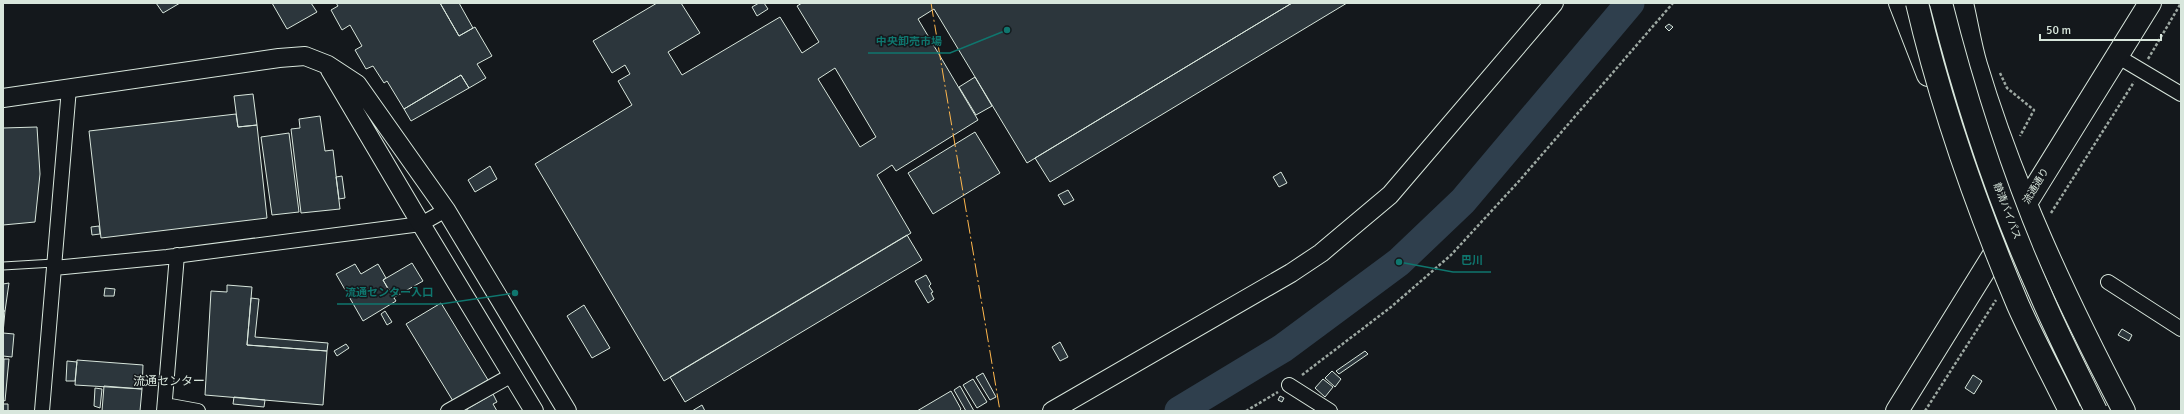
<svg xmlns="http://www.w3.org/2000/svg" width="2184" height="414" font-family="Signika,'Noto Sans JP',sans-serif">
<rect width="100%" height="100%" fill="#14181c"/>
<g fill="none" stroke-linecap="round" stroke-linejoin="round">
<path stroke="#2f3f4d" stroke-width="29" d="M1179,411L1283,348L1399,262L1463,201L1630,3"/>
</g>
<path fill="#2c363c" stroke="#d8e6dc" fill-rule="evenodd" d="M156,3H180L163,13Z
M272,3H311L317,12L287,29Z
M336,3H440L459,36L475,27L492,56L477,64L486,78L469,88L461,75L404,109L387,81L384,83L373,66L366,69L355,50L362,46L350,25L342,30L331,10L338,6Z
M440,3H459L473,28L459,36Z
M657,3H681L700,33L668,52L682,75L780,17L802,53L819,42L797,6L802,3H1292L1027,163L934,9L918,19L978,120L896,171L892,165L877,175L911,233L664,381L535,164L632,105L618,81L630,74L625,65L612,73L593,41ZM835,68L876,137L860,147L818,79Z
M759,3H764L768,9L757,16L752,7Z
M1292,3H1347L1050,182L1035,158Z
M1669,24L1673,27L1669,31L1665,27Z
M461,75L469,88L411,121L404,109Z
M975,77L992,106L976,115L959,87Z
M253,94L257,125L238,127L234,96Z
M236,114L238,127L257,125L267,218L101,238L89,131Z
M320,116L325,151L333,150L340,209L301,213L291,129L300,128L299,119Z
M37,127L40,174L35,222L3,225V128Z
M975,132L1000,173L933,214L908,173Z
M289,133L299,212L272,215L261,137Z
M490,166L497,179L475,192L468,180Z
M1281,172L1287,183L1279,187L1273,177Z
M342,176L345,198L339,199L336,177Z
M1068,190L1074,200L1064,205L1058,195Z
M99,226L100,234L92,235L91,227Z
M907,235L922,260L685,402L670,377Z
M412,263L423,281L393,298L383,280Z
M355,264L361,274L378,264L386,278L383,280L396,301L363,321L336,274Z
M926,275L931,284L929,286L933,292L931,293L934,299L928,303L915,281Z
M9,283L5,311H3V284Z
M227,285L252,287L247,345L327,351L323,405L205,395L211,291L227,292Z
M105,288L115,289L114,296H104Z
M251,298L259,299L255,337L328,343L327,351L247,345Z
M441,303L488,380L453,401L406,324Z
M584,305L610,348L592,358L567,316Z
M3,311H5L3,333L14,334L12,357L3,356Z
M385,311L392,322L387,325L381,314Z
M2122,329L2132,335L2129,341L2118,335Z
M1060,342L1068,357L1060,361L1052,347Z
M346,344L349,348L337,356L334,351Z
M1365,351L1368,354L1339,374L1336,371Z
M4,359H9L5,401L3,400Z
M77,360L143,365L142,389L75,385Z
M67,361L77,362L75,381H66Z
M1332,371L1341,379L1335,387L1325,378Z
M983,373L996,397L990,400L976,377Z
M1973,375L1982,381L1974,394L1965,388Z
M973,379L987,402L977,408L963,385Z
M1323,379L1333,387L1325,397L1315,388Z
M104,386L142,389L140,411H102Z
M960,386L974,411H966L954,390Z
M95,388L102,389L100,408L94,406Z
M951,391L961,409L959,411H917Z
M493,394L497,402L493,404L497,411H467V409Z
M1280,396L1284,398L1282,402L1278,400Z
M234,397L265,400L264,407L233,404Z
M3,404H8V411H3Z
M702,405L705,411H692Z"/>
<g fill="none" stroke-linecap="round" stroke-linejoin="round">
<defs>
<path id="service" d="M3,266L54,263"/>
<path id="minor" d="M2117,56L2181,94
M54,268L167,257L421,224L446,210
M2108,282L2181,329
M1289,385L1330,411
M165,405L198,411
M42,411L69,88
M164,411L177,255
M448,411L512,375"/>
<path id="tertiary" d="M330,70L421,224L534,411
M3,98L279,58L305,56L328,65L357,84L446,210L567,411
M1052,411L1291,273L1321,253L1390,195L1554,3"/>
<path id="primary" d="M1897,411L2150,3"/>
<path id="trunk" d="M1900,3L1928,75
M1962,3C1967,24 1970,45 1976,65C2012,185 2066,300 2124,411"/>
</defs>
<use href="#service" stroke="#d8e6dc" stroke-width="9"/>
<use href="#minor" stroke="#d8e6dc" stroke-width="16"/>
<use href="#tertiary" stroke="#d8e6dc" stroke-width="20"/>
<use href="#primary" stroke="#d8e6dc" stroke-width="24"/>
<use href="#trunk" stroke="#d8e6dc" stroke-width="24"/>
<path stroke="#9da8a2" stroke-width="2.5" stroke-dasharray="3 2" stroke-linecap="butt" d="M2148,59L2181,3
M2000,73L2007,88L2034,110L2020,136
M2051,213L2134,82
M1302,375L1391,307L1451,255L1520,180L1673,3
M1246,411L1278,392
M1925,411L1996,300"/>
<use href="#service" stroke="#14181c" stroke-width="7"/>
<use href="#minor" stroke="#14181c" stroke-width="14"/>
<use href="#tertiary" stroke="#14181c" stroke-width="18"/>
<use href="#primary" stroke="#14181c" stroke-width="22"/>
<use href="#trunk" stroke="#14181c" stroke-width="22"/>
<defs>
<path id="motorway-bridge" d="M1917,3C1941,106 1977,208 2018,305C2034,341 2053,376 2070,411
M1941,3C1966,102 1998,200 2040,293C2057,333 2077,372 2096,411"/>
</defs>
<use href="#motorway-bridge" stroke="#d8e6dc" stroke-width="24" stroke-linecap="butt"/>
<use href="#motorway-bridge" stroke="#14181c" stroke-width="22"/>
<path stroke="#ffb74d" stroke-width="1" stroke-dasharray="14 3 2 3" stroke-linecap="butt" d="M931,3L1000,411"/>
</g>
<g text-anchor="middle" dominant-baseline="central" stroke-width="3" stroke-linejoin="round" paint-order="stroke">
<g font-size="10" fill="#d8e6dc" stroke="#14181c">
<text transform="translate(2036 186) rotate(-59)">流通通り</text>
<text transform="translate(2007 211) rotate(69)">静清バイパス</text>
</g>
<g font-size="12" fill="#d8e6dc" stroke="#14181c">
<text x="169" y="381">流通センター</text>
</g>
</g>
<path fill="none" stroke="#0f766e" stroke-width="1.5" d="M1007 30L950 53H868M1399 262L1453 272H1491M515 293L441 304H337"/>
<g fill="#0f766e" stroke="#14181c" stroke-width="1.5">
<circle cx="1007" cy="30" r="4"/>
<circle cx="1399" cy="262" r="4"/>
<circle cx="515" cy="293" r="4"/>
</g>
<g font-size="11" text-anchor="middle" font-weight="bold" fill="#0f766e" stroke="#14181c" stroke-width="3" stroke-linejoin="round" paint-order="stroke">
<text x="909" y="45">中央卸売市場</text>
<text x="1472" y="264">巴川</text>
<text x="389" y="296">流通センター入口</text>
</g>
<rect width="2184" height="414" fill="none" stroke="#d8e6dc" stroke-width="8"/>
<path d="M2040 34v6h121v-6" fill="none" stroke="#d8e6dc" stroke-width="2"/>
<text x="2046" y="34" font-size="12" fill="#d8e6dc" stroke="#14181c" stroke-width="3" paint-order="stroke">50 m</text>
</svg>
